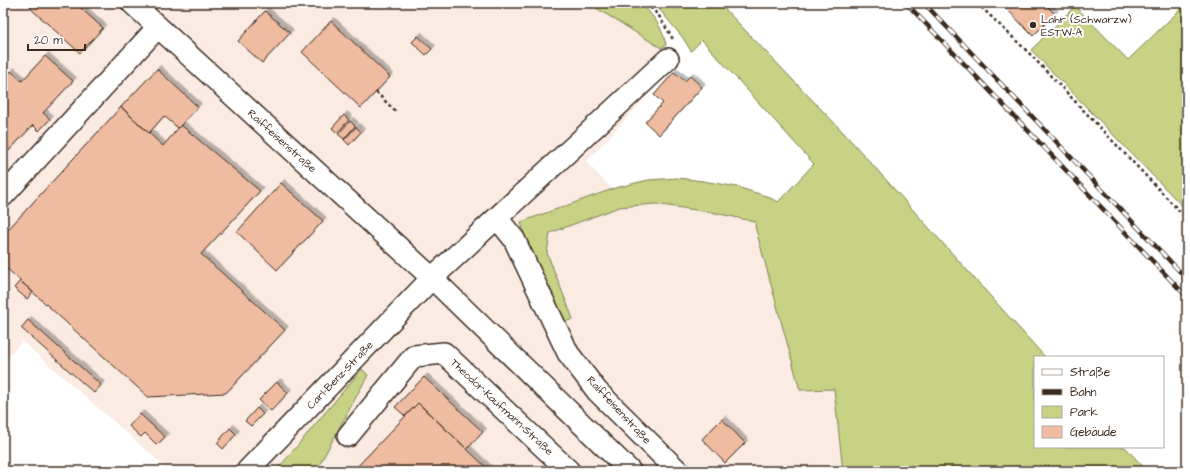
<svg xmlns="http://www.w3.org/2000/svg" width="1190" height="474" font-family="'Architects Daughter',sans-serif">
<defs>
<filter id="shadow"><feDropShadow dx="3.5" dy="-3.5" stdDeviation="0" flood-color="#0004"/></filter>
</defs>
<rect width="100%" height="100%" fill="#fff"/>
<filter id="ink" filterUnits="userSpaceOnUse"><feTurbulence type="fractalNoise" baseFrequency=".025" numOctaves="2"/><feDisplacementMap in="SourceGraphic" scale="8" xChannelSelector="R" yChannelSelector="G"/><feConvolveMatrix kernelMatrix="1 2 1 2 8 2 1 2 1" color-interpolation-filters="sRGB"/></filter>
<g filter="url(#ink)">
<path fill="#faebe3" d="M3,3H588L661,48L677,64L586,162L611,188L521,222L527,244L565,322L573,318L546,253L550,233L619,207L655,204L716,213L756,222L755,226L800,390L834,389L843,471H316L368,375L362,369L276,471H170L22,341L3,362Z"/>
<path fill="#c7d285" stroke="#817e52" d="M588,3H641C654,17 662,26 666,45L661,48Z
M654,3H719L843,132L1045,357H1035V447H1125L1147,471H843L834,389L800,390L755,226L756,222L716,213L655,204L619,207L550,233L547,253L573,319L565,322L527,244L521,222L615,188L648,180L677,178L703,181L737,187L766,196L778,202L814,164L702,40L691,51L683,38Z
M1187,3V211L1031,50L1075,6L1128,60Z
M362,369L368,375L316,471H276Z"/>
<path fill="#efbca1" stroke="#3b2a1e" filter="url(#shadow)" d="M34,3H75L103,28L80,53L30,8Z
M1001,3H1044L1055,14L1033,36Z
M265,11L290,33L262,63L238,41Z
M331,21L390,77L361,108L302,52Z
M418,36L432,49L426,55L412,42Z
M45,56L73,81L43,113L50,119L39,131L33,125L3,157V72L7,76L11,71L22,81Z
M157,69L198,107L178,128L164,116L149,133L121,107Z
M674,72L685,81L690,76L702,87L659,135L645,122L663,103L654,95Z
M121,107L163,146L181,125L260,191L201,254L285,330L226,393L148,397L3,265V235Z
M344,115L349,120L337,133L332,128Z
M350,121L355,126L344,139L338,134Z
M356,127L361,132L349,145L344,140Z
M281,183L323,221L277,270L237,232Z
M20,281L33,292L27,299L14,288Z
M28,320L101,385L94,393L21,328Z
M424,377L483,432L467,449L418,403L405,416L395,407Z
M277,382L288,393L271,411L259,400Z
M418,403L467,449L490,471H353Z
M257,408L263,414L251,426L245,421Z
M140,414L165,437L157,445L145,433L141,437L129,426Z
M722,419L745,443L725,463L702,439Z
M230,428L236,434L223,449L217,443Z"/>
<g fill="none" stroke-linecap="round" stroke-linejoin="round">
<defs>
<path id="minor" d="M132,3L432,278L630,471
M3,196L158,27
M497,218L514,239L568,353L597,391L678,471
M348,436L414,356L444,353L569,471
M247,471L432,278L668,59"/>
</defs>
<use href="#minor" stroke="#3b2a1e" stroke-width="24"/>
<path stroke="#3b2a1e" stroke-width="2.5" stroke-dasharray="3 3" stroke-linecap="butt" d="M646,3L659,16L674,41
M977,3L1028,52L1187,219
M376,92L396,112"/>
<use href="#minor" stroke="#fff" stroke-width="21"/>
<defs>
<path id="rail" d="M906,3L1187,297
M924,3L1187,279"/>
</defs>
<use href="#rail" stroke="#3b2a1e" stroke-width="4.5"/>
<use href="#rail" stroke="#fff" stroke-width="3" stroke-dasharray="9" stroke-linecap="butt"/>
</g>
</g>
<circle fill="#3b2a1e" stroke="#fff" stroke-width="1.5" cx="1033" cy="25" r="4"/>
<g text-anchor="middle" dominant-baseline="central" stroke-width="4" stroke-linejoin="round" paint-order="stroke">
<g font-size="11" fill="#3b2a1e" stroke="#fff" text-anchor="start">
<text x="1041" y="19">Lahr (Schwarzw)<tspan x="1041" dy="13">ESTW-A</tspan></text>
</g>
<g font-size="11" fill="#3b2a1e" stroke="#fff">
<text transform="translate(282 141) rotate(42)">Raiffeisenstraße</text>
<text transform="translate(340 375) rotate(-46)">Carl-Benz-Straße</text>
<text transform="translate(502 407) rotate(43)">Theodor-Kaufmann-Straße</text>
<text transform="translate(619 410) rotate(47)">Raiffeisenstraße</text>
</g>
</g>
<rect width="1190" height="474" fill="none" stroke="#fff" stroke-width="16"/>
<rect x="8" y="8" width="1174" height="458" fill="none" stroke="#3b2a1e" stroke-width="1.5" filter="url(#ink)"/>
<rect x="1034" y="356" width="130" height="92" fill="#ffffff" stroke="#b1aaa5"/>
<rect x="1042" y="369" width="20" height="6" fill="#ffffff" stroke="#b1aaa5"/>
<text x="1070" y="376" font-size="12" fill="#3b2a1e">Straße</text>
<rect x="1042" y="389" width="20" height="6" fill="#3b2a1e" stroke="#b1aaa5"/>
<text x="1070" y="396" font-size="12" fill="#3b2a1e">Bahn</text>
<rect x="1042" y="406" width="20" height="12" fill="#c7d285" stroke="#b1aaa5"/>
<text x="1070" y="416" font-size="12" fill="#3b2a1e">Park</text>
<rect x="1042" y="426" width="20" height="12" fill="#efbca1" stroke="#b1aaa5"/>
<text x="1070" y="436" font-size="12" fill="#3b2a1e">Gebäude</text>
<path d="M28 44v6h57v-6" fill="none" stroke="#3b2a1e" stroke-width="2"/>
<text x="34" y="44" font-size="12" fill="#3b2a1e" stroke="#ffffff" stroke-width="3" paint-order="stroke">20 m</text>
</svg>
